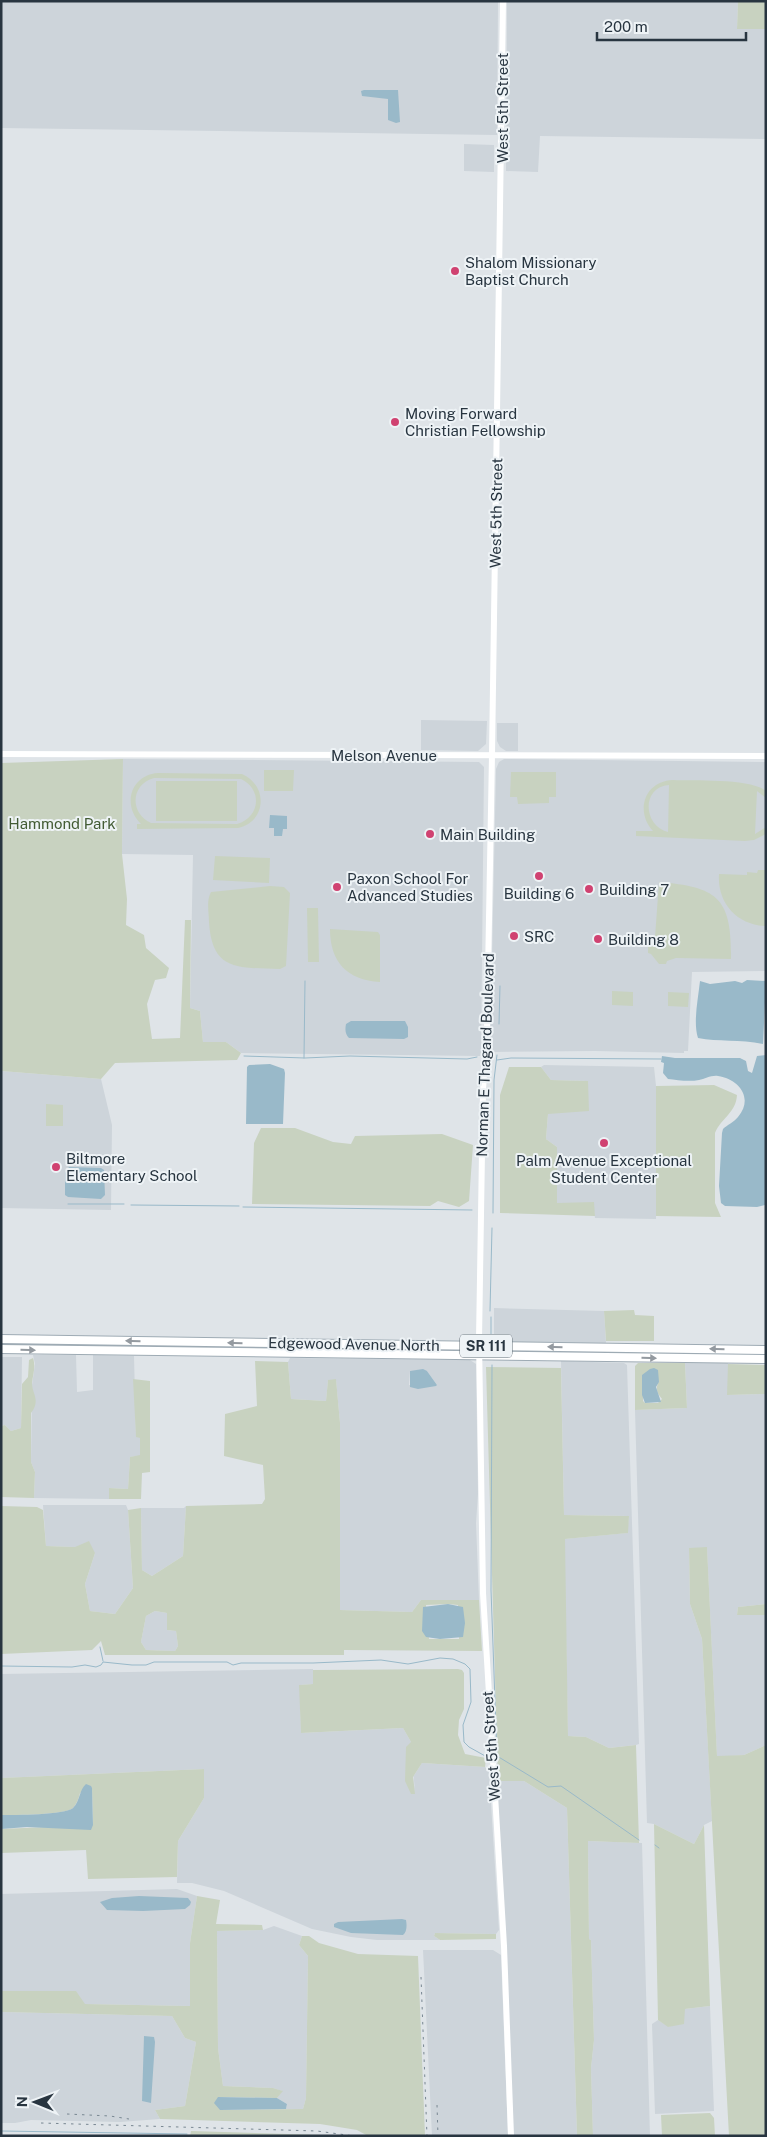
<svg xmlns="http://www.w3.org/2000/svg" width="767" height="2137" font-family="'Public Sans',sans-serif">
<rect width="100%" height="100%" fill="#dfe4e8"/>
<path fill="#cdd4da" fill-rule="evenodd" d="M3,1H498L497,135L1,128V3Z
M507,1H738L737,28L766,29V139L540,136L538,172L506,171Z
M464,144L494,145V172L464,171Z
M421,720L487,721L486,744L478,751L421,750Z
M497,723H518V751H506L500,747L497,741Z
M123,759L479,762L484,767L481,1056L241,1053L226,1042H203L200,1011L190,1008L193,855L122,854Z
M504,759L766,762V971L692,972L688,1051H684V1053L595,1051L490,1052L496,769L499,762Z
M544,1065L654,1067L656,1086V1219L595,1218L593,1203H557V1147L546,1139L548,1114L587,1081L551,1080L541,1067Z
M1,1071L101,1079L112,1125L111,1210L1,1208Z
M494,1308L604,1311L606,1343L494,1342Z
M33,1355H76L77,1392L93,1390V1355L134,1356L136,1437H140V1456L130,1457L128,1489L109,1488V1499L34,1498L35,1472L31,1462L32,1385L35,1364Z
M1,1357H22L21,1428L11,1431L5,1425L1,1426Z
M290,1358L470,1360L476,1364L478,1494L476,1523L479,1600H421L412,1612L340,1610V1423L336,1380H328L326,1401L291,1399L288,1362ZM410,1371H427L437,1385H409Z
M561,1361L624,1363L627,1365L639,1744L636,1745L609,1748L586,1737L568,1736L564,1539L627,1533L629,1516L564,1515Z
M685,1362L728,1363V1395L766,1394V1604L738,1607L737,1615H766V1745L744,1755L717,1757L707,1548H689L690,1604L702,1639L712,1821L704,1825L694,1844L654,1824L647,1823L635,1410L687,1408Z
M43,1505H126L128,1510L133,1588L115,1614L90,1611L85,1584L95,1553L75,1547L46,1546Z
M186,1506L183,1556L152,1576L142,1570L141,1508H184Z
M155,1611L167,1613V1630L176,1631L178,1646L175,1651L146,1650L141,1642L146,1616Z
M313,1669V1684L300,1685L301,1733L403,1728L411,1742L415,1793L413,1777L422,1763L485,1767L489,1772L499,1930L496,1934L435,1933L434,1936L440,1940H377L351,1937L312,1929L224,1891L192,1883H177L178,1841L204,1798V1769L1,1778V1674Z
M498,1781H524L567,1808L577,2136H513L496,1782Z
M588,1841L642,1843L650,2136H593L591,2068L594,2040L591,1940L589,1939Z
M177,1889L197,1896L190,1943V2006L84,2004L75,1991H1V1894Z
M274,1926L302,1936L299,1945L308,1956L306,2098L303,2109H286L287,2104L277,2098L282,2091L273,2088L223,2086L218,2048L217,1931L263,1930Z
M423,1950H493L501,1955L508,2136H432Z
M710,2006L714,2111L655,2114L652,2024L658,2020L669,2027L685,2009Z
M1,2012L172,2016L185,2038L196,2042L185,2106L155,2110L160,2119L120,2122L31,2120L15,2123H1Z"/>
<path fill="#c8d2c0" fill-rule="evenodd" d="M738,1H766V29H737Z
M123,759L122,854L127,899L126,925L144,935L146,948L169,968L166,978L155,980L147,1004L152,1039L180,1038L185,920H191L190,1008L200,1011L203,1042H226L241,1053L237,1060L115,1063L101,1079L1,1071V763Z
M264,770H294L293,791H264Z
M511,772H556V797H549V803L518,804L517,797H510Z
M158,773L242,774C269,786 266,822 238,828L137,829V824H141C122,806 130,775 158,773ZM154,778L241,779C263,789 260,818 237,824L151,823C129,813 131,784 154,778Z
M673,780C695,781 750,778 766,791V798L757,791L755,834L766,827V834L754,840L745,841L636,836V831H653C635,812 644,781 673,780ZM669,785L668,832C643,826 641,787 669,785Z
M156,781H237V821H156Z
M215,856L270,858L269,883L213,880Z
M758,870H766V926C737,925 717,903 719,874L747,875V872L757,873Z
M659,882C718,887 732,898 731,959L676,958L667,961L666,964H659L651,954L648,953V946H653L652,938L655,937Z
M270,886L284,887L290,893L286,966L280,969C240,967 212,973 209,922C209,912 206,901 211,892Z
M307,908H318L319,962H308Z
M330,929L378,932L380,935V982C347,980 330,962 330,929Z
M612,991L633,992V1006L612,1005Z
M668,992L689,993L688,1007L668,1006Z
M509,1067H541L551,1080L588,1081L589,1111L548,1114L546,1139L557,1147V1203L594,1202L595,1216L500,1213V1095Z
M714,1085L737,1095C736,1113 721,1118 715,1133V1203L721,1217L656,1216V1086Z
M46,1104L63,1105V1126H46Z
M261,1128H295L333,1142L351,1144L355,1136L442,1134L473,1145L469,1201L459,1207L438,1201L430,1206L252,1204L254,1143Z
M634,1310L635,1315L654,1316V1341H606L604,1311Z
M33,1358C36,1367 33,1374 32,1383C32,1394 41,1400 31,1413V1462L35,1472L34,1498L1,1497V1426L5,1425L11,1431L21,1428L22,1384L28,1377L29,1360Z
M255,1361L288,1362L291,1399L326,1401L328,1380L336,1379L340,1423V1610L412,1612L421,1600H479L482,1651L344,1650V1655H105L101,1641L92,1650L1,1654V1506L37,1507L43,1510L46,1546L75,1547L89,1541L95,1553L85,1584L90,1611L115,1614L133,1588L128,1510L141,1508L142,1570L152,1576L183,1556L186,1506L262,1504L265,1499L263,1465L224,1456L225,1414L257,1406ZM448,1604L458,1605L459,1639H429L426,1605ZM155,1611L167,1613V1630L176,1631L178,1646L175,1651L146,1650L141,1642L146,1616Z
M638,1363H685L687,1408L635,1410V1366ZM643,1378L659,1381C655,1389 657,1393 662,1399L658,1403H645L643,1401Z
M728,1364L766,1365V1394L727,1395Z
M486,1367L561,1368L564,1515L629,1516L628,1533L565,1539L568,1736L586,1737L609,1748L636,1745L639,1843L588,1841L589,1939L591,1940L594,2040L591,2068L593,2136H577L567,1808L524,1781H498Z
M133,1379L150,1381V1472L142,1473L141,1499H109V1488L128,1489L130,1457L140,1455V1438L136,1437Z
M707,1547L717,1756L744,1755L766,1745V2136H729L702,1639L690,1604L689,1548Z
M766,1604V1615H737L738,1607Z
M458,1669L462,1670L464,1673V1709L459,1720L458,1735L465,1754L486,1758L485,1767L422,1763L413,1777L415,1794H411L405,1781L406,1747L411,1742L403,1728L301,1733L299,1685L313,1684V1670Z
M204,1769V1798L178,1841L177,1877L88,1879L86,1850L1,1853V1829L93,1825L92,1788L80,1793C79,1797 77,1804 73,1808C66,1815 14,1815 1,1815V1778Z
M654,1824L694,1844L704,1825L710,2006L685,2009L684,2024L668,2027L658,2020Z
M197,1896L220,1900L216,1924L262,1925L263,1930L217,1931L218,2048L223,2086L273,2088L283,2091L277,2098L218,2097L220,2110L303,2109L306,2098L308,1956L299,1945L302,1936H309L319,1943L358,1954L418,1956L425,2136H368L357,2130L320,2124L160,2119L155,2110L185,2106L196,2042L185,2038L172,2016L1,2012V1991H76L85,2004L190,2006V1943Z
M435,1933L496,1934V1939L440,1940L434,1936Z
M710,2113L714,2118L715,2136H662L661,2115Z
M191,2131L322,2135L326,2136H190Z"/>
<path fill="#99b9c9" d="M364,90H398L400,122L396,123L388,120V99L362,96L361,91Z
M270,815L287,816V829H283L282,836H274V828H269Z
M747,980L766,981L763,1044C740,1039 718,1042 698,1038C693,1022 698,1000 700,981L710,984L735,981L742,983Z
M351,1021H405L408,1027V1037L404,1039L349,1038C345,1034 345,1029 346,1024Z
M766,1055L765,1205L757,1207L725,1206L721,1203L719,1186L722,1133L723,1129C727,1125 734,1122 738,1117C754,1098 739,1079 718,1076C711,1075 705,1079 699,1080C689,1082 677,1080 668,1079L663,1073L664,1063L661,1062L662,1056L675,1058H740L746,1061L748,1071L752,1073L757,1056Z
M270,1064L284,1069L285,1073L283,1124H246L247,1067L249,1065Z
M69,1167L101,1168L104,1170L105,1195L101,1199L68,1197L65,1195V1173Z
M654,1368L658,1370L659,1382L656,1387L661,1402L645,1403L642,1395V1375L650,1369Z
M423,1369L427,1371L437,1385L436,1386L418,1389L410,1387V1371Z
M448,1604L463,1607L465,1623L463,1637L440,1639L426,1637L422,1631L423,1607Z
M86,1784L91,1786L92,1788L93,1825L91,1830L27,1827L1,1829V1815C14,1815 65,1815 73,1808C80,1801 79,1790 86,1784Z
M139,1896L188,1898L191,1902L190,1905L185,1909L143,1911L107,1910L100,1902L112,1898Z
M402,1919L406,1920C407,1925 407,1932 403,1935L351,1933L334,1927V1924L338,1922Z
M144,2036L154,2037L155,2042L151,2103L142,2101Z
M218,2097L277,2098L287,2104L286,2109L220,2110L214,2103Z"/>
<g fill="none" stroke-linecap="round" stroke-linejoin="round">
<path stroke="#99b9c9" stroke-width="1" d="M499,1024L500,986
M244,1056L305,1058L350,1056L467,1059L477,1057
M304,1058L305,981
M497,1060L511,1058L661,1059
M68,1204H124
M131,1205L239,1206
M243,1207L472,1210
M493,1213L494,1080L497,1055
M490,1311L492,1228
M491,1317V1336
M492,1365L491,1590L497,1756
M100,1647L103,1661
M1,1666L72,1667L85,1665L96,1667L101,1665L103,1662L132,1665H146L154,1662H227L233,1665L241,1663H313L381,1660L408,1664L440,1658L453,1659L465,1664L470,1669L471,1702L463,1725L464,1742L469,1747L487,1757
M497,1756L548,1787L561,1786L639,1840
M655,1845L659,1848
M1,2131L187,2134"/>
<defs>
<path id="primary" d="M1,1339L766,1350
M1,1349L766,1359"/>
</defs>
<use href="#primary" stroke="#9eabb4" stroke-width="10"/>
<path stroke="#fff" stroke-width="6" d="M503,1L492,755L487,1028L483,1090L479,1340L483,1593L504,1946L511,2136
M1,754L766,756"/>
<use href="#primary" stroke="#fff" stroke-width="8"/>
<path stroke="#788792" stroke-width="1" stroke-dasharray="2.5 5" stroke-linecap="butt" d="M421,1977L427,2136
M437,2105L438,2136
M67,2114L110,2116L129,2119
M41,2123L317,2131L354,2136"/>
</g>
<defs><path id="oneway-solid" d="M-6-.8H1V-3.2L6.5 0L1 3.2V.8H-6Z" transform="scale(1.25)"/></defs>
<g fill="#949aa0">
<use href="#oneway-solid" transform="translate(133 1341) rotate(-179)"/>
<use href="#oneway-solid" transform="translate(235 1343) rotate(-179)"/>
<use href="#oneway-solid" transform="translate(555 1347) rotate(-179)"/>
<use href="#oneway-solid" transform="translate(717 1349) rotate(-179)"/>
<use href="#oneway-solid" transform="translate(28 1350) rotate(1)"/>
<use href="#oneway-solid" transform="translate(649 1358) rotate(1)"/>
</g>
<g fill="#d04271" stroke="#eef3f6" stroke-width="2">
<circle cx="455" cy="271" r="5"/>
<circle cx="395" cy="422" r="5"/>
<circle cx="430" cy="834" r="5"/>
<circle cx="539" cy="876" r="5"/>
<circle cx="337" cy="887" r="5"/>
<circle cx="589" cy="889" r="5"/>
<circle cx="514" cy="936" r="5"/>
<circle cx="598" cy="939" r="5"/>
<circle cx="604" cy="1143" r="5"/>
<circle cx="56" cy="1167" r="5"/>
</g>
<g text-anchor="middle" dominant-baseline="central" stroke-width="4" stroke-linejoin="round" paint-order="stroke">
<rect fill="#eef3f6" stroke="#636e77" stroke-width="1" x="460" y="1334.5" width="52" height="23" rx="4"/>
<g font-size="14" font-weight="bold" fill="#283540">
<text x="486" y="1346">SR 111</text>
</g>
<g font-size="15" fill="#283540" stroke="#eef3f6">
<text transform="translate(502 108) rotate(-90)">West 5th Street</text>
<text transform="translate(496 513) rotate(-89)">West 5th Street</text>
<text x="384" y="755">Melson Avenue</text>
<text transform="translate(485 1055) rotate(-88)">Norman E Thagard Boulevard</text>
<text transform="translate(354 1344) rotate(1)">Edgewood Avenue North</text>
<text transform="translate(491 1746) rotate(-94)">West 5th Street</text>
</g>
<g font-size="15" fill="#283540" stroke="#eef3f6" text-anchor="start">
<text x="465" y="262">Shalom Missionary<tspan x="465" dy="17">Baptist Church</tspan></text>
<text x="405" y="413">Moving Forward<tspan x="405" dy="17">Christian Fellowship</tspan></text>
<text x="440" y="834">Main Building</text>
<text x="347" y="878">Paxon School For<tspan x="347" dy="17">Advanced Studies</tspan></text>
<text x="599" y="889">Building 7</text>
<text x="539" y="893" text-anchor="middle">Building 6</text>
<text x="524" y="936">SRC</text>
<text x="608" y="939">Building 8</text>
<text x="66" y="1158">Biltmore<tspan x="66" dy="17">Elementary School</tspan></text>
<text x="604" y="1160" text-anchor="middle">Palm Avenue Exceptional<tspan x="604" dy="17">Student Center</tspan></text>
</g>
<g font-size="15" fill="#435c35" stroke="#eef3f6">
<text x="62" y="823">Hammond Park</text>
</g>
</g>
<rect width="767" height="2137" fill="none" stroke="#283540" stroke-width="5"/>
<g transform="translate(35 2102) rotate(271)" stroke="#eef3f6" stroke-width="4" paint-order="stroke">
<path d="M0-4L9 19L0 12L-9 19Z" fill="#283540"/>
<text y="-8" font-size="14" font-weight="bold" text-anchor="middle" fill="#283540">N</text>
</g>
<path d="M597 32v8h149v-8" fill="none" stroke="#283540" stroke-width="2.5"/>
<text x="604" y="32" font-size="15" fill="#283540" stroke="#eef3f6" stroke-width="4" paint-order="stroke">200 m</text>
</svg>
